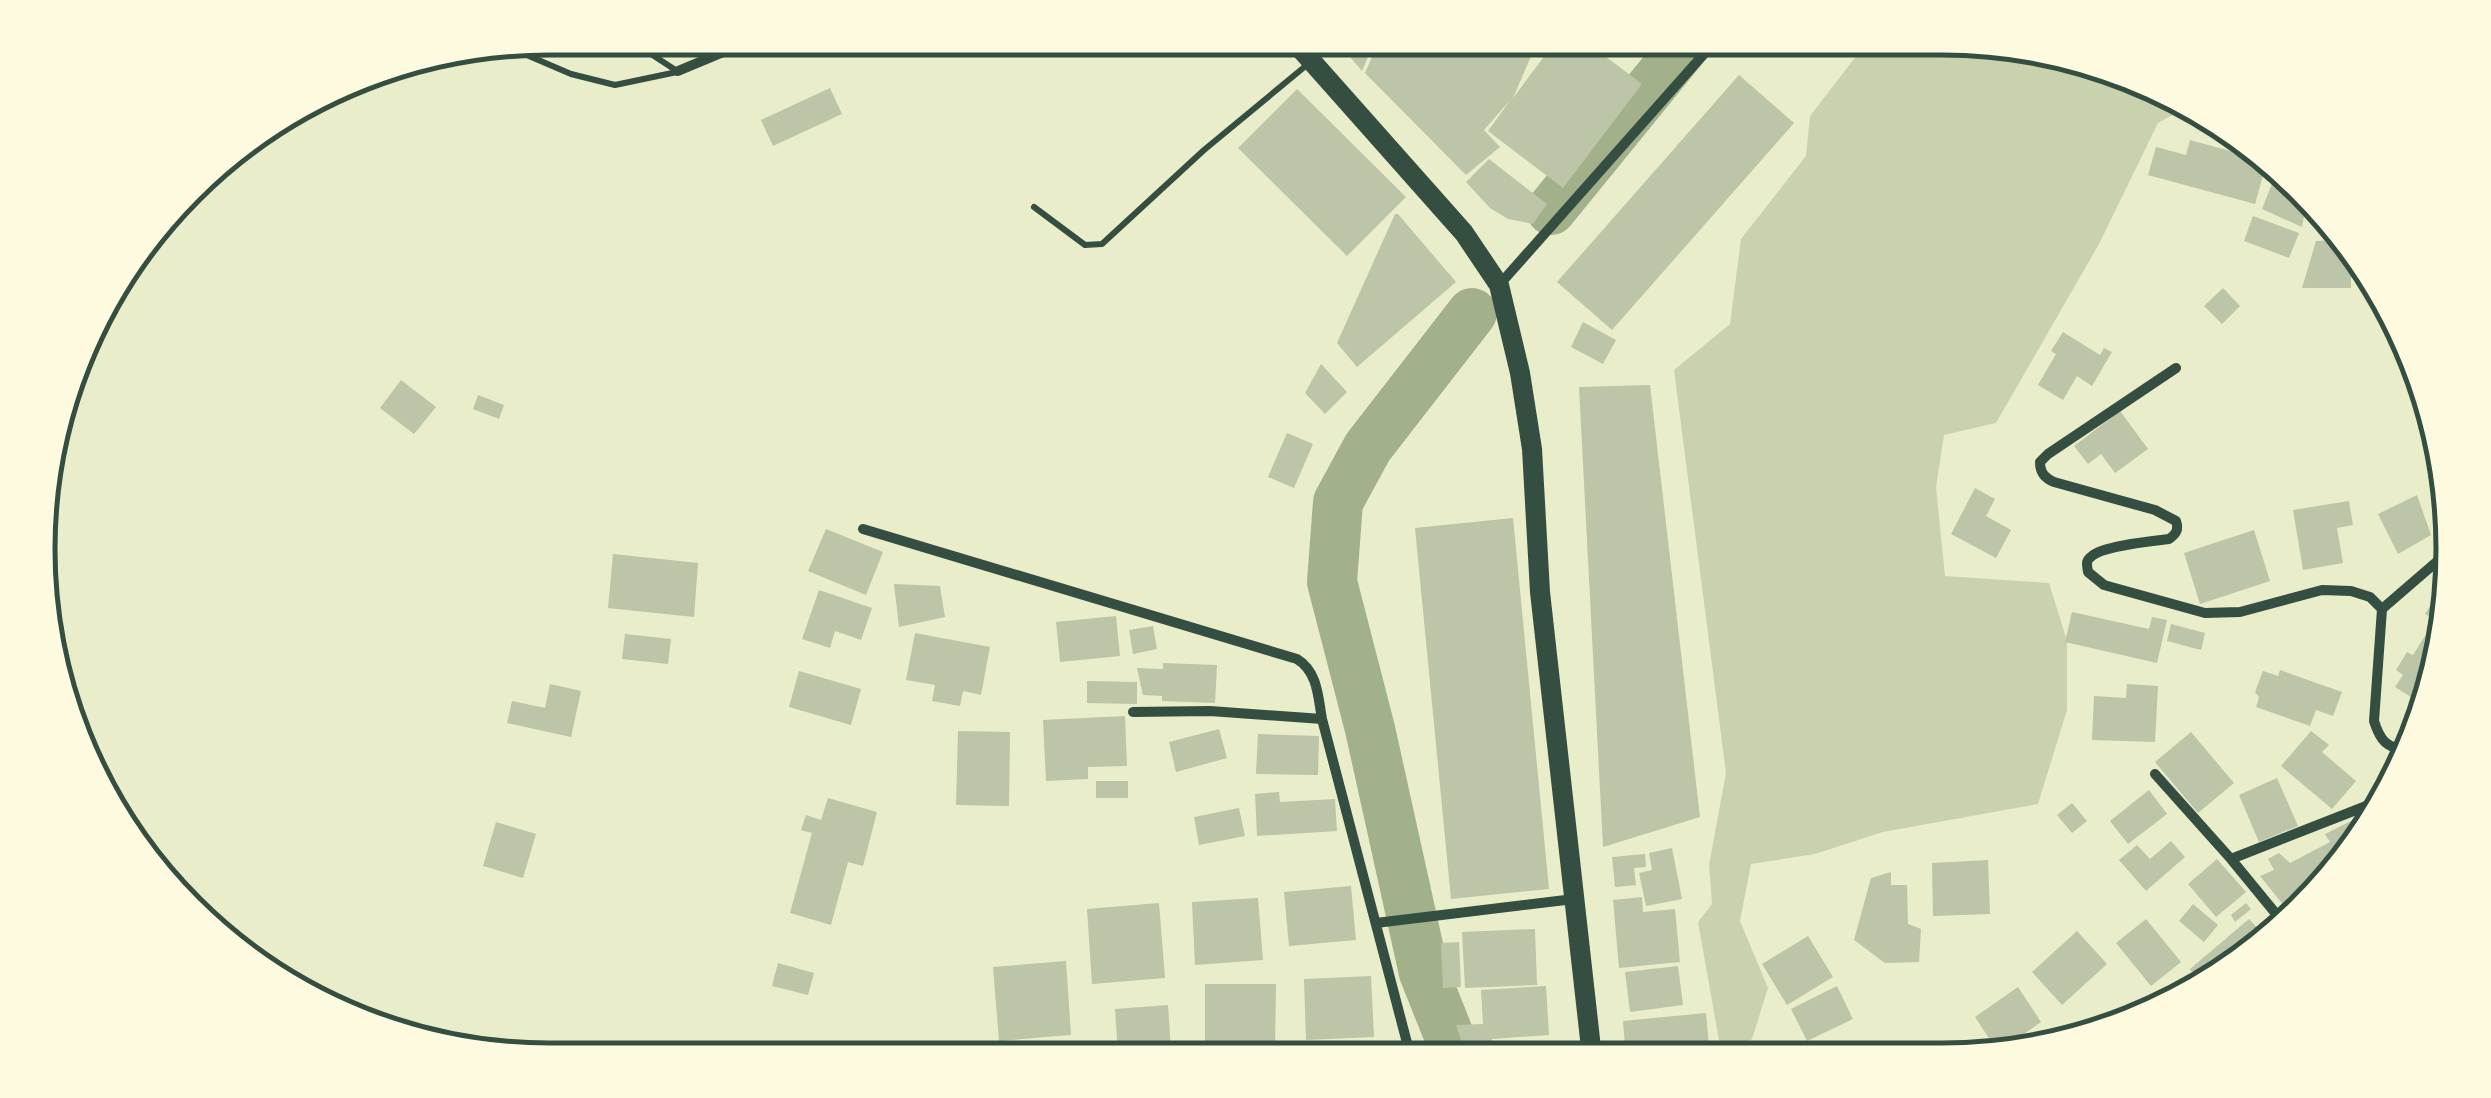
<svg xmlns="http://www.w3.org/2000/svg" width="2491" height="1098" viewBox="0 0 2491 1098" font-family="Figtree,sans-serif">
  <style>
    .green { fill: #cad2ad }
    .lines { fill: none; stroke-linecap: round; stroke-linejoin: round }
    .river { stroke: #a3b18a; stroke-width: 50 }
    .building { fill: #bcc5a7 }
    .service { stroke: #344e41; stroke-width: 6 }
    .minor { stroke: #344e41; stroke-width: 10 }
    .primary { stroke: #344e41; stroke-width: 20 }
    .rim { fill: none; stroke: #344e41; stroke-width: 5 }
  </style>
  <rect width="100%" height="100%" fill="#e9edc9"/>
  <path class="green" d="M1870,38H1943L2107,65L2183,109L2158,123L2099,244L1996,423L1944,435L1936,487L1945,576L2049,583L2067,641V710L2038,804L1883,832L1815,854L1751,864L1740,921L1768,988L1752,1039L1722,1057L1698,922L1712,904L1709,865L1726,773L1674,370L1730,324L1741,239L1806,156L1810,116Z"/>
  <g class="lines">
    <path class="river" d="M1551,210L1691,38
      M1458,1058L1424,973L1370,729L1332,582L1338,502L1368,447L1472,313"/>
  </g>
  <path class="building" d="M1334,38H1376L1362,71Z
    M1380,38H1401L1416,45L1420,38H1539L1513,98L1558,38H1581L1642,84L1563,188L1488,131L1511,99L1484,130L1500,147L1466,175L1365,73Z
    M1739,75L1794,123L1612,330L1557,282Z
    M830,88L842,114L773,146L761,120Z
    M1297,89L1406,197L1347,256L1238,148Z
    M2190,140L2267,161L2255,204L2148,175L2156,147L2186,155Z
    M1489,159L1547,204L1533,224L1508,219L1490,208L1466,182Z
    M2277,171L2287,175L2307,200L2302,227L2262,209Z
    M1395,214H1398L1456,282L1357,367L1337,343Z
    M2253,216L2299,233L2289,258L2244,241Z
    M2338,240L2351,258V288H2302L2316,241Z
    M2364,275L2378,294L2360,289Z
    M2223,288L2240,306L2222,324L2204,306Z
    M1583,322L1616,340L1603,364L1571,347Z
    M2063,332L2100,355L2104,348L2112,352L2092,386L2077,376L2063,400L2038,385L2056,354L2051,351Z
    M1321,364L1347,392L1325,414L1305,393Z
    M401,380L436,407L414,434L380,408Z
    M1650,385L1700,817L1603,847L1579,387Z
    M478,395L504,405L499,419L473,409Z
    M2120,411L2148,449L2115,473L2101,454L2088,464L2074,446Z
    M1287,433L1313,444L1294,488L1268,477Z
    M1975,488L1995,499L1986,516L2011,530L1996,558L1951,534Z
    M2417,495L2431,535L2398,554L2378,514Z
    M2349,501L2353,525L2337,528L2343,563L2303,570L2293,510Z
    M1513,518L1549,889L1451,899L1415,528Z
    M826,529L883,552L866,595L808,571Z
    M2254,530L2270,581L2200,604L2184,553Z
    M613,554L698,563L694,617L608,608Z
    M894,584L940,586L945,617L899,627Z
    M2443,585L2432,672L2427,707L2395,687L2403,675L2396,670L2407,652L2413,655L2435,620L2425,614Z
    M819,590L872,608L861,640L835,631L830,648L802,639Z
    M2072,612L2149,629L2152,617L2167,620L2157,663L2065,642Z
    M1116,616L1120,656L1060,662L1056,622Z
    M2171,624L2205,633L2201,650L2167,641Z
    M1153,626L1157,649L1133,654L1129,630Z
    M915,633L990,647L981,695L963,691L960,706L932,701L935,685L906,680Z
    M625,634L671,639L668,664L622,659Z
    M1163,663L1217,665L1215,703L1162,701V696L1143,695L1137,668L1163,669Z
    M2280,670L2342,692L2333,716L2316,710L2310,726L2256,707L2259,697L2255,692L2263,671L2278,676Z
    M799,671L861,689L851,725L789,707Z
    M1087,681L1137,682V704L1087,703Z
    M550,684L581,691L571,737L507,723L512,701L545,708Z
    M2127,684L2158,686L2155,742L2092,740L2094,696L2126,698Z
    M1125,716L1127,766L1088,767V779L1046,781L1043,720Z
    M1219,729L1227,758L1176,772L1169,742Z
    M958,731L1010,732L1009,806L956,805Z
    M2311,731L2329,745L2322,752L2356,781L2332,809L2281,766Z
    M2191,732L2234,783L2198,813L2155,762Z
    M1258,734L1319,736L1318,775L1256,774Z
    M2277,778L2298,826L2259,842L2239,795Z
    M1096,781H1128V798H1096Z
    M2149,790L2167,814L2128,844L2110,821Z
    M1279,792L1280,802L1335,799L1337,831L1257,836L1255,794Z
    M828,798L877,812L863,866L848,862L831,925L790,913L812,833L801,830L806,815L821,820Z
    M2072,803L2087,821L2072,833L2057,815Z
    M1239,808L1245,836L1199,845L1194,817Z
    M2355,819L2363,838L2293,917L2260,876L2274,870L2268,859L2279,853L2290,863L2330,842L2325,834Z
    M496,822L536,834L523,878L483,866Z
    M2171,841L2185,857L2146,891L2119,860L2137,845L2150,859Z
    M1672,848L1682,899L1646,906L1639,873L1652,870L1649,853Z
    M1645,854L1646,867L1634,868L1636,885L1615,887L1612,857Z
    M2217,859L2246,892L2216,917L2188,884Z
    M1988,860L1990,914L1933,916L1932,863Z
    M1891,872V885H1907L1908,924L1921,929L1919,962L1885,963L1854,940L1871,878Z
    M1351,886L1356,940L1289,946L1284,892Z
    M1642,897L1643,912L1675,909L1680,962L1619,968L1613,900Z
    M1258,898L1263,960L1195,965L1192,902Z
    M1159,903L1165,978L1092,984L1087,909Z
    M2246,903L2251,909L2235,922L2231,915Z
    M2193,904L2218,925L2204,942L2179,921Z
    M2146,919L2181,962L2151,986L2116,943Z
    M2249,919L2269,940L2201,986L2190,969Z
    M1535,929L1537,985L1465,988L1462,932Z
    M2077,931L2107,964L2062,1005L2032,972Z
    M1808,936L1833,977L1787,1005L1762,964Z
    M1459,942L1461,987L1443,988L1441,943Z
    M1066,961L1071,1035L999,1041L993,967Z
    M778,963L814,973L808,995L772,986Z
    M1678,966L1683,1005L1630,1012L1625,972Z
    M1371,976L1374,1037L1306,1040L1304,979Z
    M1205,984H1276L1275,1051L1205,1050Z
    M1546,986L1549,1035L1492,1039L1494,1058H1467L1456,1025L1483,1024L1481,990Z
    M1837,986L1853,1019L1807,1041L1791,1009Z
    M2018,987L2041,1022L1998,1052L1975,1017Z
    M1168,1005L1171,1050L1118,1055L1115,1009Z
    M1706,1013L1710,1057H1626L1623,1021Z
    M1559,1043L1562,1057L1521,1058L1520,1049Z"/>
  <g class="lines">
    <path class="service" d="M637,38L651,54L677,71
      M509,44L515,50L571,74L615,85L677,72
      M1034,207L1085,245L1102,244L1204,150L1308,64"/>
    <path class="minor" d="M678,71L757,38
      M1500,284L1718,38
      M2176,368L2048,454L2040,462C2040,473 2045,478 2054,482L2155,510L2176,521C2179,530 2176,534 2169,539C2153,541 2102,546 2092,556C2085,561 2087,564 2088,572L2104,585L2205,613L2240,612L2322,590L2351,591L2370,597L2382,609L2374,721C2381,743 2386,745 2407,753
      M863,529L1297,659C1318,672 1318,697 1322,719L1411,1058
      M2382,609L2448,552
      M1133,712L1210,711L1322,719
      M2155,774L2231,859L2286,926
      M2231,859L2384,799
      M1376,923L1574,899"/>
    <path class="primary" d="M1291,38L1464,233L1499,285L1520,373L1532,449L1540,592L1592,1057"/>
  </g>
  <path d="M0 0H2491V1098H0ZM549 55H1942A494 494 0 0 1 2436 549V549A494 494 0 0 1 1942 1043H549A494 494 0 0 1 55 549V549A494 494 0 0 1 549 55Z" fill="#fefae0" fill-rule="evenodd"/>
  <path class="rim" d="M549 55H1942A494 494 0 0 1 2436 549V549A494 494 0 0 1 1942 1043H549A494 494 0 0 1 55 549V549A494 494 0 0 1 549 55Z"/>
</svg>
